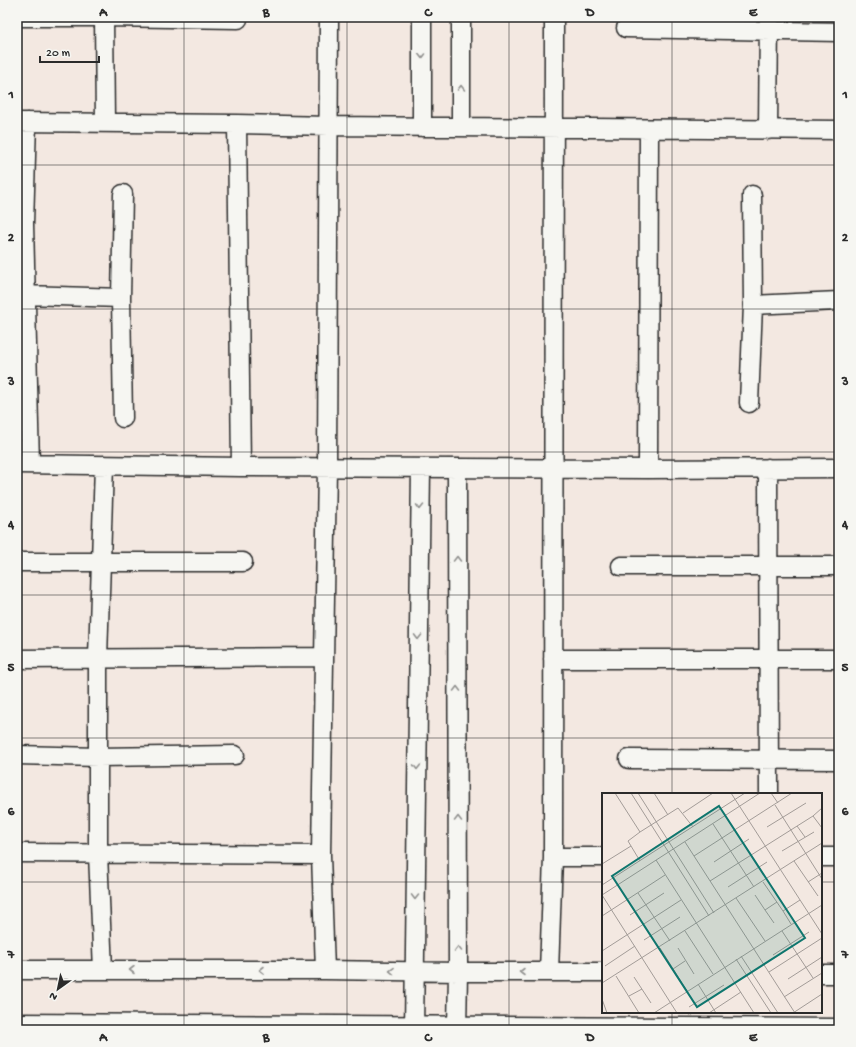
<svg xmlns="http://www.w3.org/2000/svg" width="856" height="1047" viewBox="0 0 856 1047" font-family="'Gochi Hand',sans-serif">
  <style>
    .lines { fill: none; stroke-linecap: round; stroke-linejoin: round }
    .street-casing { stroke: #2b2b2b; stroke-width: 21 }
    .street { stroke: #f6f6f2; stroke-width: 18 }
    .oneway { stroke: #90908e }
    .grid { fill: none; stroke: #2b2b2b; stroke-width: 1; stroke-opacity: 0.55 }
    .inset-road { fill: none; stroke: #a39c98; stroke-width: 1 }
    .view { fill: #0f766e; fill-opacity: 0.15; stroke: #0f766e; stroke-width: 2 }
    .inset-edge { fill: none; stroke: #2b2b2b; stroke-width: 2 }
    .neatline { fill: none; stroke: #2b2b2b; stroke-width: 1.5 }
    .grid-label { font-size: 13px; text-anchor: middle; font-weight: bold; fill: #2b2b2b }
  </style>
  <rect width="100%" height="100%" fill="#f3e8e1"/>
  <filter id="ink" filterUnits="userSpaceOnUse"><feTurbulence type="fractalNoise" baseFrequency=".025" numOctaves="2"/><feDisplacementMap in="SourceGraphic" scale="8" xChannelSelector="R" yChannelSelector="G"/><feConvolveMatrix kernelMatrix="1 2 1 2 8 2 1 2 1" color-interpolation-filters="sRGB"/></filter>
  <g filter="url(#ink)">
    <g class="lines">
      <defs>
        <path id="street" d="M17,17H104L238,19
          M104,17L105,123
          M626,28L839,32
          M17,122L237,124L329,126L839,130
          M237,124L241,467
          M422,127V17
          M461,127V17
          M768,130L769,17
          M17,223L24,224L30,464
          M24,224L27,122
          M26,295L121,298L123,194
          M121,298L123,418
          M753,305L839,301
          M749,403L753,305L752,195
          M17,464L241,467L648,469L839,468
          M457,468L458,972L457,1030
          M768,468L769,794
          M648,469L649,129
          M17,562H243
          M621,566H839
          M17,659L324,657
          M553,659H839
          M17,755L98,757L235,755
          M629,759L839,760
          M17,853L321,855
          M553,857H603
          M821,857H839
          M17,970H325L458,972H603
          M103,970L98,854V658L104,465
          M325,970L321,855L327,467L329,17
          M549,972L553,857L554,17
          M821,974H839
          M17,1023C291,1026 565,1025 839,1028
          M414,1030L421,468"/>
      </defs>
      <use href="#street" class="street-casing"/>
      <use href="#street" class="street"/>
    </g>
    <defs><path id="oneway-chevron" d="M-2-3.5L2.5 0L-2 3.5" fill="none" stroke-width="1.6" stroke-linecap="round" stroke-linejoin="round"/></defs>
    <g class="oneway">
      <use href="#oneway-chevron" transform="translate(422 56) rotate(90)"/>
      <use href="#oneway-chevron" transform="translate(461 88) rotate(-90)"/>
      <use href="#oneway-chevron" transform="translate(420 507) rotate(91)"/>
      <use href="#oneway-chevron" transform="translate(457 559) rotate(-90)"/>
      <use href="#oneway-chevron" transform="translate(418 637) rotate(91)"/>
      <use href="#oneway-chevron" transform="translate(457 689) rotate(-90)"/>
      <use href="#oneway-chevron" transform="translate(417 767) rotate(91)"/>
      <use href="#oneway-chevron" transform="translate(458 819) rotate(-90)"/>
      <use href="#oneway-chevron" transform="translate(415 897) rotate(91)"/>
      <use href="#oneway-chevron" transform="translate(458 949) rotate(-90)"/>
      <use href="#oneway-chevron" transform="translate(132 970) rotate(180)"/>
      <use href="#oneway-chevron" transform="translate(262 970) rotate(180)"/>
      <use href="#oneway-chevron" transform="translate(392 971) rotate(-179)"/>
      <use href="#oneway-chevron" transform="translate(522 972) rotate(180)"/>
    </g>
  </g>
  <path class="grid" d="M184,17V1030M347,17V1030M509,17V1030M672,17V794M17,165H839M17,309H839M17,452H839M17,595H839M17,738H839M17,882H603M821,882H839M672,1012V1030"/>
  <g transform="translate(602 793)">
    <rect width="220" height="220" fill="#f3e8e1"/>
    <path class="inset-road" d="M13,0L38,39M29,0L107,123M36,0L112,120M52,0L66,22M129,0L220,141M169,0L176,10M173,12L220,86M81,20L111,0M211,23L220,15M111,31L152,94M195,33L203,44M165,34L204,10M83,49L193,220M180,58L212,39M92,63L190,0M54,67L152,220M38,68L26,48L38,39L76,15L91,34M192,68L216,103M112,69L147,46M0,71L29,53M108,88L211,23L220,35M161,89L181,118L198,107M206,89L220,80M0,92L143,0M126,94L165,69M36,100L68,148M153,102L163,117M134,105L163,148M181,118L189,131M28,122L62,100M0,123L63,82M172,130L163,117L175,109M83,138L111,181M180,138L211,185M42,147L78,124M58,155L85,198M76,155L92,181M0,158L79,107M171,162L207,139M139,163L176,220M134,166L169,220M3,173L33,153M71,176L83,168M167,179L220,145M14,183L37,220M32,184L49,210M186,186L220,164M0,190L220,50M96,191L114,220M27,203L40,196M182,204L220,180M0,206L5,220M87,214L122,192M52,220L220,112M75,220L0,102L158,0M107,220L139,199M191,220L220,201"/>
    <path class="view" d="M117,13L203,145L95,214L10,83Z"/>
    <rect width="220" height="220" class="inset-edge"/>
  </g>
  <rect width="856" height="1047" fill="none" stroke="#f6f6f2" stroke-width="44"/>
  <g transform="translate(58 989) rotate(213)" stroke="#f6f6f2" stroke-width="3" paint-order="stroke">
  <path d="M0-3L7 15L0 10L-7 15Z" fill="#2b2b2b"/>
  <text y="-6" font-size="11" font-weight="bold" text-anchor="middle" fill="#2b2b2b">N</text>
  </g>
  <path d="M40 56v6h59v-6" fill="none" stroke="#2b2b2b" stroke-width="2"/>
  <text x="46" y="56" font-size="12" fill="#2b2b2b" stroke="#f6f6f2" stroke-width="3" paint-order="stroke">20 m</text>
  <rect x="22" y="22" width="812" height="1003" class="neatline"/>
  <g class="grid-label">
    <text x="103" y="16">A</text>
    <text x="266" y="16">B</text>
    <text x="428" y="16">C</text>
    <text x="590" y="16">D</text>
    <text x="753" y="16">E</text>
    <text x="11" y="98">1</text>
    <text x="845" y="98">1</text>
    <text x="11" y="241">2</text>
    <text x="845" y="241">2</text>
    <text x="11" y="385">3</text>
    <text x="845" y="385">3</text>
    <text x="11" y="528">4</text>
    <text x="845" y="528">4</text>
    <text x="11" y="671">5</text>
    <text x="845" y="671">5</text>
    <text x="11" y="815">6</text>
    <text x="845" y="815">6</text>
    <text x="11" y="958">7</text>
    <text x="845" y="958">7</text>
    <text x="103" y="1041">A</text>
    <text x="266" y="1041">B</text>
    <text x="428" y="1041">C</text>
    <text x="590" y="1041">D</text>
    <text x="753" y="1041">E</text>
  </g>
</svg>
